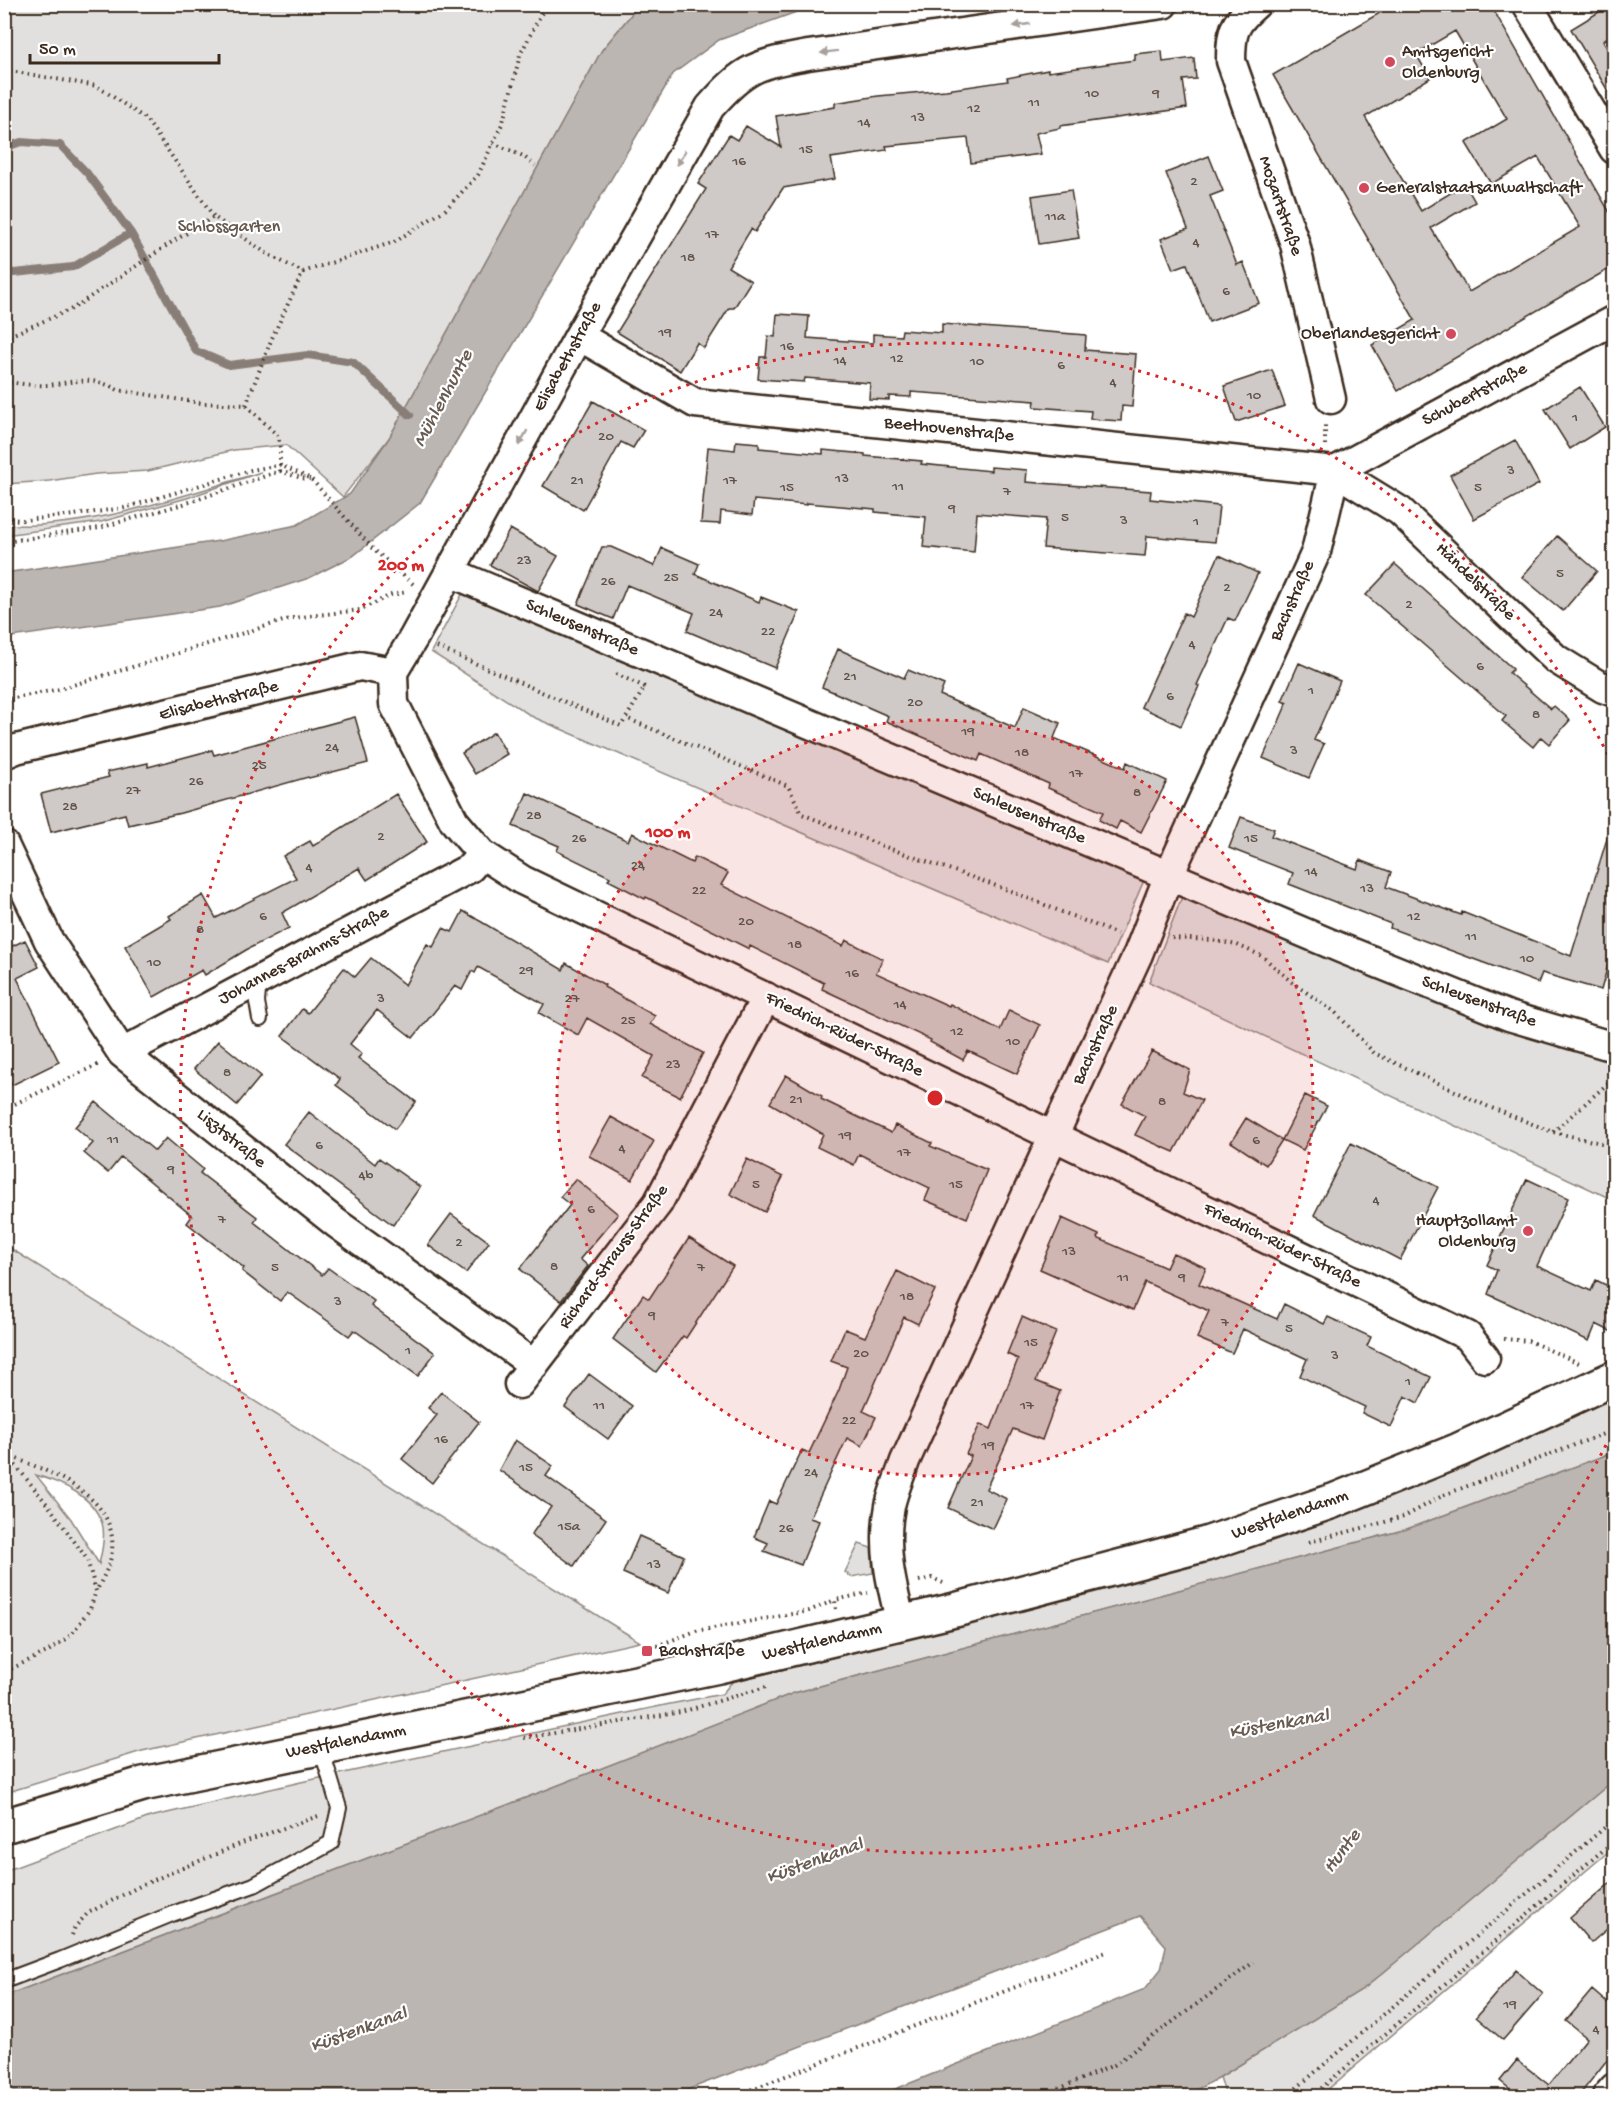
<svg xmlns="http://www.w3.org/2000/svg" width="1619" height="2101" viewBox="0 0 1619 2101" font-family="'Gochi Hand',sans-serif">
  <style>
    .green { fill: #e2e0de; stroke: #8e857e; stroke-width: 1.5; fill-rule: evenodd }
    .water { fill: #bcb6b3; stroke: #887e77; stroke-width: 1.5 }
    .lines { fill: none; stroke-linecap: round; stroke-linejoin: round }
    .stream { stroke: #887e77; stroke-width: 8 }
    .building { fill: #cfcac7; stroke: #3b2a1e; stroke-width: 1.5; fill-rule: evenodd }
    .service-casing { stroke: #3b2a1e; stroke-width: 18 }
    .minor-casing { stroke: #3b2a1e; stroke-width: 33 }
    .tertiary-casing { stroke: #3b2a1e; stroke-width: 38 }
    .path { stroke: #3b2a1e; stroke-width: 4; stroke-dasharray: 1.5 4.5; stroke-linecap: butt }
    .service { stroke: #fff; stroke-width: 14 }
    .minor { stroke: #fff; stroke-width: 28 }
    .tertiary { stroke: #fff; stroke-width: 33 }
    .oneway { fill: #a79f9a }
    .ring { fill: none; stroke: #d62828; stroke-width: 3; stroke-dasharray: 3 6 }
    .poi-dot { fill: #d1495b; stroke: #fff; stroke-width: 2 }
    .labels { text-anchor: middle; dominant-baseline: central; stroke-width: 4.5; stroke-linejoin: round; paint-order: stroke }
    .number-label { font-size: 15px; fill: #605248 }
    .poi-label { font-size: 18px; fill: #3b2a1e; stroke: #fff; text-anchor: start }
    .street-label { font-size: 18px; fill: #3b2a1e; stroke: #fff }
    .park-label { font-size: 18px; fill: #65584e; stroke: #fff }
    .water-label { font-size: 20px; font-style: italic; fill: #685b52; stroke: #fff }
    .centre { fill: #d62828; stroke: #fff; stroke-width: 3 }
    .ring-label { font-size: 18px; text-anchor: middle; font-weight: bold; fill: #d62828; stroke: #fff; stroke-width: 4.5; stroke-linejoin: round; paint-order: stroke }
  </style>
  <rect width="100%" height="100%" fill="#fff"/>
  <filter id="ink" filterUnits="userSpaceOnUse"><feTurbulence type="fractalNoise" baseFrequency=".0167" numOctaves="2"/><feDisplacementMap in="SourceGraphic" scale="12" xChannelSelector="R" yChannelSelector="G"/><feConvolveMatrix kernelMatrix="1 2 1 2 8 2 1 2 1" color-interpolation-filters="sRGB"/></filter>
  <g filter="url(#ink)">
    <path class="green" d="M4,5H639L602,50L389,438L343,497L286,445L234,450L148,471L96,474L49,481L5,484Z
      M261,472L187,498L101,522L5,535V525C92,529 178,497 261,472Z
      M465,589L1145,878L1108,964L533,717L431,652Z
      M1183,894L1614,1058V1184L1609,1198L1149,982Z
      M5,1245L640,1642L142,1751L5,1793ZM36,1475C62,1483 92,1495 102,1523C106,1535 102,1552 99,1564L71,1519Z
      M1614,1389V1452L1407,1529L794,1693L528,1797L5,1996V1871L150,1817L301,1782L670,1704L722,1694L732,1682L978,1622L1361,1505Z
      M859,1544L871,1548L873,1573L851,1577L845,1572Z
      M1614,1780V1847L1320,2096H1226L1220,2077L1366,1987Z"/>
    <path class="water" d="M639,5H858L799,11L719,40L673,74L420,503L353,556L309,578L220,607L5,638V573L219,541L297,525L350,494L389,438L602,50Z
      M1614,1452V1780L1366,1987L1220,2077L1185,2096H878L1145,1989L1161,1969L1166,1946L1140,1916L671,2096H5V1996L528,1797L794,1693L1407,1529Z"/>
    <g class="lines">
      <path class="stream" d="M4,148L21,142L60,145L87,173L131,233
        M4,270L14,273L73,267L131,233L196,351L229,365L308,355L353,362L410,415"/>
    </g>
    <path class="building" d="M1395,4H1490L1614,220V266L1398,391L1372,345L1415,320L1273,75ZM1455,31L1507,119L1466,143L1491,184L1538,157L1580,227L1469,292L1431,228L1475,202L1465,184L1421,211L1365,117L1430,78L1416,54Z
      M1612,4H1614V34L1603,41L1614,61V101L1571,29Z
      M1162,51L1163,62L1194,58L1196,79L1183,80L1187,108L1060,126V128L1036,133L1041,154L971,163L968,138L886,146L887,150L831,158L835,179L783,188L755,232L751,229L728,267L751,281L734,308H729L704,348L697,343L680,371L617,332L706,189L698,184L729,135L737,140L746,126L781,147L776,116L835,107V103L878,96L946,90L1008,81L1007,78L1048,70V72L1135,60V54Z
      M1209,156L1223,191L1210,196L1237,265L1243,262L1259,303L1209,322L1187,264L1173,269L1161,239L1188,229L1166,173Z
      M1071,190L1079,238L1039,244L1032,196Z
      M777,314L809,316L807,338L873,343V334L901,336L902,330L942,333V324L1086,335L1085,350L1136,354L1132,407L1122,406L1121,421L1090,419L1091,411L1034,407L1035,401L911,392V397L889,396V400L869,399L870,383L805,378L804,382L758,379L760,357H766L768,336L775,337Z
      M1272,370L1285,406L1236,422L1224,386Z
      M1580,387L1605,427L1570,449L1545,409Z
      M593,401L644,430L633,448L621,442L583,510L543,486Z
      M1515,440L1539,484L1474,519L1450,475Z
      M736,441L759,443V448L823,454V450L865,454V456L922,461L921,464L991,471V467L1027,470L1026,482L1151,491L1150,499L1219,506L1215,542L1147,536L1145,556L1043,548L1046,519L977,513L974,552L923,547L926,517L875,512V509L807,503V505L754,500L752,515L721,511L720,524L701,523L708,447L735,450Z
      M510,529L558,556L538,591L490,565Z
      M1557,536L1597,571L1563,611L1522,577Z
      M602,547H611L654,566L662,548L699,564L695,574L759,602L761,597L799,612L775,668L687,631L694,613L627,585L613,619L578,604Z
      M1219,555L1258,573L1235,621L1228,618L1197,685L1199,686L1181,726L1141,707L1184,613L1191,617Z
      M1395,564L1513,669L1509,673L1551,709L1554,706L1570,720L1549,744L1541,737L1533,747L1502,721L1506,716L1366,595Z
      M838,649L904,678L908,670L944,685L940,695L1015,728L1024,707L1060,723L1054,738L1125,768L1127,762L1167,781L1141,832L1120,821L1116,829L1099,820L1103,812L1048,788L1049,784L981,754L978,761L886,721L888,716L822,687Z
      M1299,663L1340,681L1314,740L1324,744L1309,778L1263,758L1287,703L1282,701Z
      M355,717L368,763L309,778L308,777L181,813L128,825L125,814L51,832L41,794L109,777L107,772L148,763V767L212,750L214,755Z
      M494,732L507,754L475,774L462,753Z
      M527,793L628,841L632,833L692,863L695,857L728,873L721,885L843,946L846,940L883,959L876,973L949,1006L950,1004L1000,1030L1009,1010L1040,1025L1017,1074L968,1051L963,1060L930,1042L931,1040L822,989L824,983L750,946L749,949L646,897L645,899L608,880L610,877L557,851L559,846L513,826Z
      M396,794L427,842L367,880L359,868L282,913L289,928L246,950L205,975L202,970L154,997L125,946L171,919L169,916L203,895L216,918L296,878L283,856L310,841L313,846Z
      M1241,817L1274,829L1271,836L1357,869L1360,860L1391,872L1386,887L1461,915L1462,912L1571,956L1609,832L1614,833V944L1601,990L1542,973L1538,983L1390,928L1391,924L1289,884L1293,873L1229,848Z
      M463,911L563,970L566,963L605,985L604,987L655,1016L650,1024L703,1053L680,1097L642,1078L654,1056L587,1018L578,1035L539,1013L544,1004L478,967L475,973L472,971L462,990L455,986L413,1038L377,1010L350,1044L362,1054L358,1058L416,1102L395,1129L336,1085L340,1079L282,1036L302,1009L308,1013L344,968L355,977L371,958L405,985L427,944L433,947L443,928L452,932Z
      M25,940L39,967L17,978L59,1062L12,1085L4,1069V950Z
      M218,1041L261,1076L237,1105L194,1069Z
      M1152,1051L1190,1070L1183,1092L1202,1100L1174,1152L1135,1135L1145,1116L1122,1104Z
      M786,1075L822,1096L821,1099L891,1133L895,1125L932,1143L930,1146L987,1170L967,1218L925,1200L930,1188L859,1154L854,1165L817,1147L823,1134L770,1103Z
      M1305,1095L1327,1106L1303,1150L1282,1140Z
      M96,1102L155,1151L166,1138L203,1169L200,1173L257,1217L254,1222L322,1275L328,1268L374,1301L371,1306L435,1353L418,1376L354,1330L349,1336L287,1292L280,1301L242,1271L244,1268L187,1223L192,1216L121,1157L108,1173L84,1153L93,1143L75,1127Z
      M309,1112L375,1164L379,1158L420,1187L393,1225L284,1144Z
      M611,1117L654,1141L632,1180L589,1156Z
      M1246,1118L1282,1140L1266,1165L1231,1142Z
      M1351,1143L1438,1187L1400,1260L1314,1215Z
      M747,1159L783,1177L765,1212L730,1194Z
      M576,1179L618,1214L580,1259L588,1266L561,1301L520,1269L570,1205L560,1197Z
      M1527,1179L1568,1198L1537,1266L1591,1291L1596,1280L1614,1289V1333L1596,1324L1589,1341L1488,1294L1497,1270L1487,1265Z
      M451,1214L489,1242L466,1273L428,1245Z
      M1062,1218L1099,1235L1097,1238L1166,1268L1173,1253L1206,1268L1199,1284L1277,1319L1284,1304L1324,1324L1328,1317L1371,1337L1367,1346L1431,1377L1418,1403L1405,1396L1391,1427L1362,1413L1365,1407L1300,1376L1307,1359L1243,1329L1232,1353L1197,1338L1209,1311L1145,1282L1133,1310L1040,1269Z
      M689,1238L733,1266L686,1338L683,1336L656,1372L613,1339L643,1295L649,1299Z
      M897,1271L935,1290L918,1324L904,1317L863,1411L876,1417L862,1446L847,1438L810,1518L819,1521L801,1565L764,1551L768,1543L754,1537L769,1501L776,1504L802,1450L809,1453L839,1390L847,1367L831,1361L845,1329L865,1337Z
      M1022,1317L1056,1332L1036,1381L1060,1391L1042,1440L1013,1429L986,1489L1007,1499L993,1529L948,1508L971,1456L966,1454L980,1424L991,1429L1018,1359L1007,1354Z
      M589,1374L632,1406L608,1439L565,1407Z
      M441,1392L479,1422L432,1483L402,1459L437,1415L428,1408Z
      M515,1440L553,1466L546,1476L606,1519L574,1566L531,1535L551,1507L499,1470Z
      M639,1536L684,1556L668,1593L623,1573Z
      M1614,1880V1923L1591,1943L1570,1918Z
      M1516,1970L1543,1994L1503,2040L1476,2017Z
      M1592,1990L1614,2009V2051L1578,2097H1520L1500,2081L1517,2060L1549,2085L1587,2038L1566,2021Z"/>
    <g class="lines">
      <defs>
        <path id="service" d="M259,980L257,1002L260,1019
          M4,1981L60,1960L172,1914L254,1885L331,1843L339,1808L321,1748"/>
        <path id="minor" d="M1256,4C1233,24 1231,32 1231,61L1295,244L1331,399
          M1527,4L1614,149
          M579,336L695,403L1335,471L1400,511L1556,659L1603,688L1614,692
          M1335,471L1614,320
          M450,572L1343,949L1509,1016L1614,1047
          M393,672L394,704L454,821L482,854L522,880L1468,1336L1485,1358
          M4,754L16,749L360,666L393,672L414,637L579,336L710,107C745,67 757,64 808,55L1163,4
          M4,845L49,941L122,1053L336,1223L534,1365
          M122,1053L470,868L482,854
          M519,1384L658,1203L766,997
          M901,1623C891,1584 882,1547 890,1506C893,1491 900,1476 905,1461L1053,1137L1138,954L1169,875L1316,552L1335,471
          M1607,2096L1614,2088"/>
        <path id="tertiary" d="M4,1826L143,1784L719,1666L955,1610L1206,1544L1333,1501L1459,1450L1614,1378"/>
      </defs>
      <use href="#service" class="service-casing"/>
      <use href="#minor" class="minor-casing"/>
      <use href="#tertiary" class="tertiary-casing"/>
      <path class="path" d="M4,70L97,86L146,119L214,217
        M493,143L523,156L535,166
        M4,338L72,309L172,242L214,217L269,255L303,272L394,242L445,210L478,175L503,122L520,55L541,14L550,4
        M4,382C18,383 34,386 48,385C75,382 92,375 118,390L201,403L246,405L278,436L280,446V471L187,503L99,528L4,542
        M246,405L272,338L303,272
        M1325,445V422
        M280,471L301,478L310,479
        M4,519L24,520L74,515L124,508L251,470L280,465L311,479L372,548L414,585
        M437,647L621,726L626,718
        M616,674L645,687L626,718L788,786L802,814L880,845L1005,889L1117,934
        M4,700L60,689L293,618L360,610L391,595L407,592
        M1172,938L1211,940L1237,945L1262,956L1294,984L1335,1012L1374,1053L1489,1107L1553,1132L1614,1146
        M4,1109L99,1064
        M1553,1132L1614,1078
        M1504,1339L1529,1341L1579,1363
        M4,1451L51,1509L87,1559L96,1591L90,1609L71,1635L47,1652L4,1672
        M12,1457C56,1474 126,1500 110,1561C107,1571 101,1581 97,1590
        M1309,1542L1404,1517L1444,1495L1614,1430
        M919,1581L932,1578L943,1583
        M836,1609L835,1600L868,1593
        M651,1648L696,1631L809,1611L835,1600
        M524,1738L681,1712L766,1687
        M72,1935L75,1927L88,1913L142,1885L247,1841L318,1816
        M734,2096L1106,1952
        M1042,2096L1114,2065L1254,1962
        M1287,2096L1609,1824L1614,1823
        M1312,2096L1614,1841"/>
      <use href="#service" class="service"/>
      <use href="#minor" class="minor"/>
      <use href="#tertiary" class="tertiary"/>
    </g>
    <defs><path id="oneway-solid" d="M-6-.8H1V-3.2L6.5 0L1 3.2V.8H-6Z" transform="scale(1.5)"/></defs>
    <g class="oneway">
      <use href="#oneway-solid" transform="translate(1022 25) rotate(172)"/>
      <use href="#oneway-solid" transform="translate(829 52) rotate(173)"/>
      <use href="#oneway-solid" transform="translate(681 158) rotate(120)"/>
      <use href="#oneway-solid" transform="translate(523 438) rotate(119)"/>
    </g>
  </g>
  <circle cx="935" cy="1098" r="378" fill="#d62828" fill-opacity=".12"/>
  <g class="ring">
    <circle cx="935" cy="1098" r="378"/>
    <path d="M1614 1429A755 755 0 1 1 1614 767"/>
  </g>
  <g class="poi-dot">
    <circle cx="1390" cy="62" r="6"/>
    <circle cx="1364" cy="188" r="6"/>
    <circle cx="1451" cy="334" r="6"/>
    <circle cx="1528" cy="1231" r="6"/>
    <rect x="641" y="1645" width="12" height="12" rx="3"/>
  </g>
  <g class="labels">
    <g class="number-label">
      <text x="1092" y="94">10</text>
      <text x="1156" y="94">9</text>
      <text x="1034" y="103">11</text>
      <text x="974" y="109">12</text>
      <text x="918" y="118">13</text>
      <text x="864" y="123">14</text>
      <text x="806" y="150">15</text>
      <text x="739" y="162">16</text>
      <text x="1194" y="182">2</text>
      <text x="1055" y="217">11a</text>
      <text x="712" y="235">17</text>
      <text x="1196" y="243">4</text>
      <text x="688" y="258">18</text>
      <text x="1226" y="292">6</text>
      <text x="665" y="333">19</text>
      <text x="787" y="347">16</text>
      <text x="897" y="359">12</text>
      <text x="840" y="361">14</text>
      <text x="977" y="362">10</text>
      <text x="1061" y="366">6</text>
      <text x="1113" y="383">4</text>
      <text x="1254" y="396">10</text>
      <text x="1575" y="418">1</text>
      <text x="606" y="437">20</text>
      <text x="1511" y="471">3</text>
      <text x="842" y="479">13</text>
      <text x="577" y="481">21</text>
      <text x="730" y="481">17</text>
      <text x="898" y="487">11</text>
      <text x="787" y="488">15</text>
      <text x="1478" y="488">5</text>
      <text x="1007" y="492">7</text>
      <text x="952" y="509">9</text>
      <text x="1065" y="518">5</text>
      <text x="1124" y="521">3</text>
      <text x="1196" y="522">1</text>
      <text x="524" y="561">23</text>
      <text x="1560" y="574">5</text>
      <text x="671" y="578">25</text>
      <text x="608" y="582">26</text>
      <text x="1227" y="588">2</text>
      <text x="1409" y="605">2</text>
      <text x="716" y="613">24</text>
      <text x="768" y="632">22</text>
      <text x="1192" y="645">4</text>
      <text x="1480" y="667">6</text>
      <text x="850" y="677">21</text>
      <text x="1311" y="691">1</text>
      <text x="1170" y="697">6</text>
      <text x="915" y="703">20</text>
      <text x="1536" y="715">8</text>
      <text x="968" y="732">19</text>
      <text x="332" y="748">24</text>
      <text x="1294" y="751">3</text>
      <text x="1022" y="753">18</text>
      <text x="259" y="766">25</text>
      <text x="1076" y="774">17</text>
      <text x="196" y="782">26</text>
      <text x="133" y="791">27</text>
      <text x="1137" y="793">8</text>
      <text x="70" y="807">28</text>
      <text x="534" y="816">28</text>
      <text x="381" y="837">2</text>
      <text x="579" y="839">26</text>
      <text x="1251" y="839">15</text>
      <text x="638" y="866">24</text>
      <text x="309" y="868">4</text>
      <text x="1311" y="872">14</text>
      <text x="1367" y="889">13</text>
      <text x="699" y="891">22</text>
      <text x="263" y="917">6</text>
      <text x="1414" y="917">12</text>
      <text x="746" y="922">20</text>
      <text x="200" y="930">8</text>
      <text x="1471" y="937">11</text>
      <text x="795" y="945">18</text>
      <text x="1527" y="959">10</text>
      <text x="154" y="963">10</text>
      <text x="526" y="971">29</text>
      <text x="852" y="974">16</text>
      <text x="381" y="999">3</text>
      <text x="572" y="999">27</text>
      <text x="900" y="1005">14</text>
      <text x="628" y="1021">25</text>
      <text x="957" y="1032">12</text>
      <text x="1013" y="1042">10</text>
      <text x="673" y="1065">23</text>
      <text x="227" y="1073">8</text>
      <text x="796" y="1100">21</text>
      <text x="1162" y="1102">8</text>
      <text x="845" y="1136">19</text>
      <text x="113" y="1140">11</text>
      <text x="1256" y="1141">6</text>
      <text x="319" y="1146">6</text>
      <text x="622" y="1149">4</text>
      <text x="904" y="1153">17</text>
      <text x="171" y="1170">9</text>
      <text x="366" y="1176">4b</text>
      <text x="756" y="1185">5</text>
      <text x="956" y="1185">15</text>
      <text x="1376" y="1201">4</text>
      <text x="591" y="1210">6</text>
      <text x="222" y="1220">7</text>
      <text x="459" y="1243">2</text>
      <text x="1069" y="1252">13</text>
      <text x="554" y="1267">8</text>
      <text x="275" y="1268">5</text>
      <text x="701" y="1268">7</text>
      <text x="1123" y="1278">11</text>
      <text x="1182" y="1278">9</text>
      <text x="907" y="1297">18</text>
      <text x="338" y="1302">3</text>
      <text x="652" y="1316">9</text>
      <text x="1225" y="1323">7</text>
      <text x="1289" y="1329">5</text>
      <text x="1031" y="1343">15</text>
      <text x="408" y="1351">1</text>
      <text x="861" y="1354">20</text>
      <text x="1335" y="1356">3</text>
      <text x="1408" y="1382">1</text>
      <text x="599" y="1406">11</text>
      <text x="1027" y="1406">17</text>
      <text x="849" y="1421">22</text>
      <text x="441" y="1440">16</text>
      <text x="988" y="1446">19</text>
      <text x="526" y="1468">15</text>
      <text x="811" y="1473">24</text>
      <text x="977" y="1503">21</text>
      <text x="569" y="1527">15a</text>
      <text x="786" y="1529">26</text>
      <text x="654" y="1565">13</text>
      <text x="1510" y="2005">19</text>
      <text x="1596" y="2030">4</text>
    </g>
    <g class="poi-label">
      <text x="1402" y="52">Amtsgericht<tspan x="1402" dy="21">Oldenburg</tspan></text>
      <text x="1376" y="188">Generalstaatsanwaltschaft</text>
      <text x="1439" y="334" text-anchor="end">Oberlandesgericht</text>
      <text x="1516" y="1221" text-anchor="end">Hauptzollamt<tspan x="1516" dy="21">Oldenburg</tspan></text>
      <text x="659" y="1651">Bachstraße</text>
    </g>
    <g class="street-label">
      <text transform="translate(1280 206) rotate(71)">Mozartstraße</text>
      <text transform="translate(568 357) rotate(-61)">Elisabethstraße</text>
      <text transform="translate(1475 395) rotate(-28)">Schubertstraße</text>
      <text transform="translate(949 430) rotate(6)">Beethovenstraße</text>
      <text transform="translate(1475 582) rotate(44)">Händelstraße</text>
      <text transform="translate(1293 601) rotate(-66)">Bachstraße</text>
      <text transform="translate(582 628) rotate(23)">Schleusenstraße</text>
      <text transform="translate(219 701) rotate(-14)">Elisabethstraße</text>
      <text transform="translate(1029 816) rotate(23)">Schleusenstraße</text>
      <text transform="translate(304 956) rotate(-28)">Johannes-Brahms-Straße</text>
      <text transform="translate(1479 1002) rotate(20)">Schleusenstraße</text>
      <text transform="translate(844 1035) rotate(26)">Friedrich-Rüder-Straße</text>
      <text transform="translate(1096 1045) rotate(-65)">Bachstraße</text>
      <text transform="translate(231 1139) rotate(39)">Lisztstraße</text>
      <text transform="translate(1282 1246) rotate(26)">Friedrich-Rüder-Straße</text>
      <text transform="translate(614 1257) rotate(-54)">Richard-Strauss-Straße</text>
      <text transform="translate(1290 1515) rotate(-19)">Westfalendamm</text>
      <text transform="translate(822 1642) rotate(-13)">Westfalendamm</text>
      <text transform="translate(346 1742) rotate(-11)">Westfalendamm</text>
    </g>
    <g class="park-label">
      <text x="229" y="227">Schlossgarten</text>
    </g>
    <g class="water-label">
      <text transform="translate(444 399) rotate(-62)">Mühlenhunte</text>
      <text transform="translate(1279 1725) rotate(-10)">Küstenkanal</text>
      <text transform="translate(1343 1852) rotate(-53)">Hunte</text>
      <text transform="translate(815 1862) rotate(-20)">Küstenkanal</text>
      <text transform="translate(359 2031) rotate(-20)">Küstenkanal</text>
    </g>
  </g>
  <circle cx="935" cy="1098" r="9" class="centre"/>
  <g class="ring-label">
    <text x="401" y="570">200 m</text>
    <text x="668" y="837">100 m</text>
  </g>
  <rect width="1619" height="2101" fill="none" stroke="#fff" stroke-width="24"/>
  <rect x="12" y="12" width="1595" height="2077" fill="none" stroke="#3b2a1e" stroke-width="2" filter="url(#ink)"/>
  <path d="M30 54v9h189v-9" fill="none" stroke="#3b2a1e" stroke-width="3"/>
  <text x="39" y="54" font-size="18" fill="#3b2a1e" stroke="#ffffff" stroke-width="4.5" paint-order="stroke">50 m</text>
</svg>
